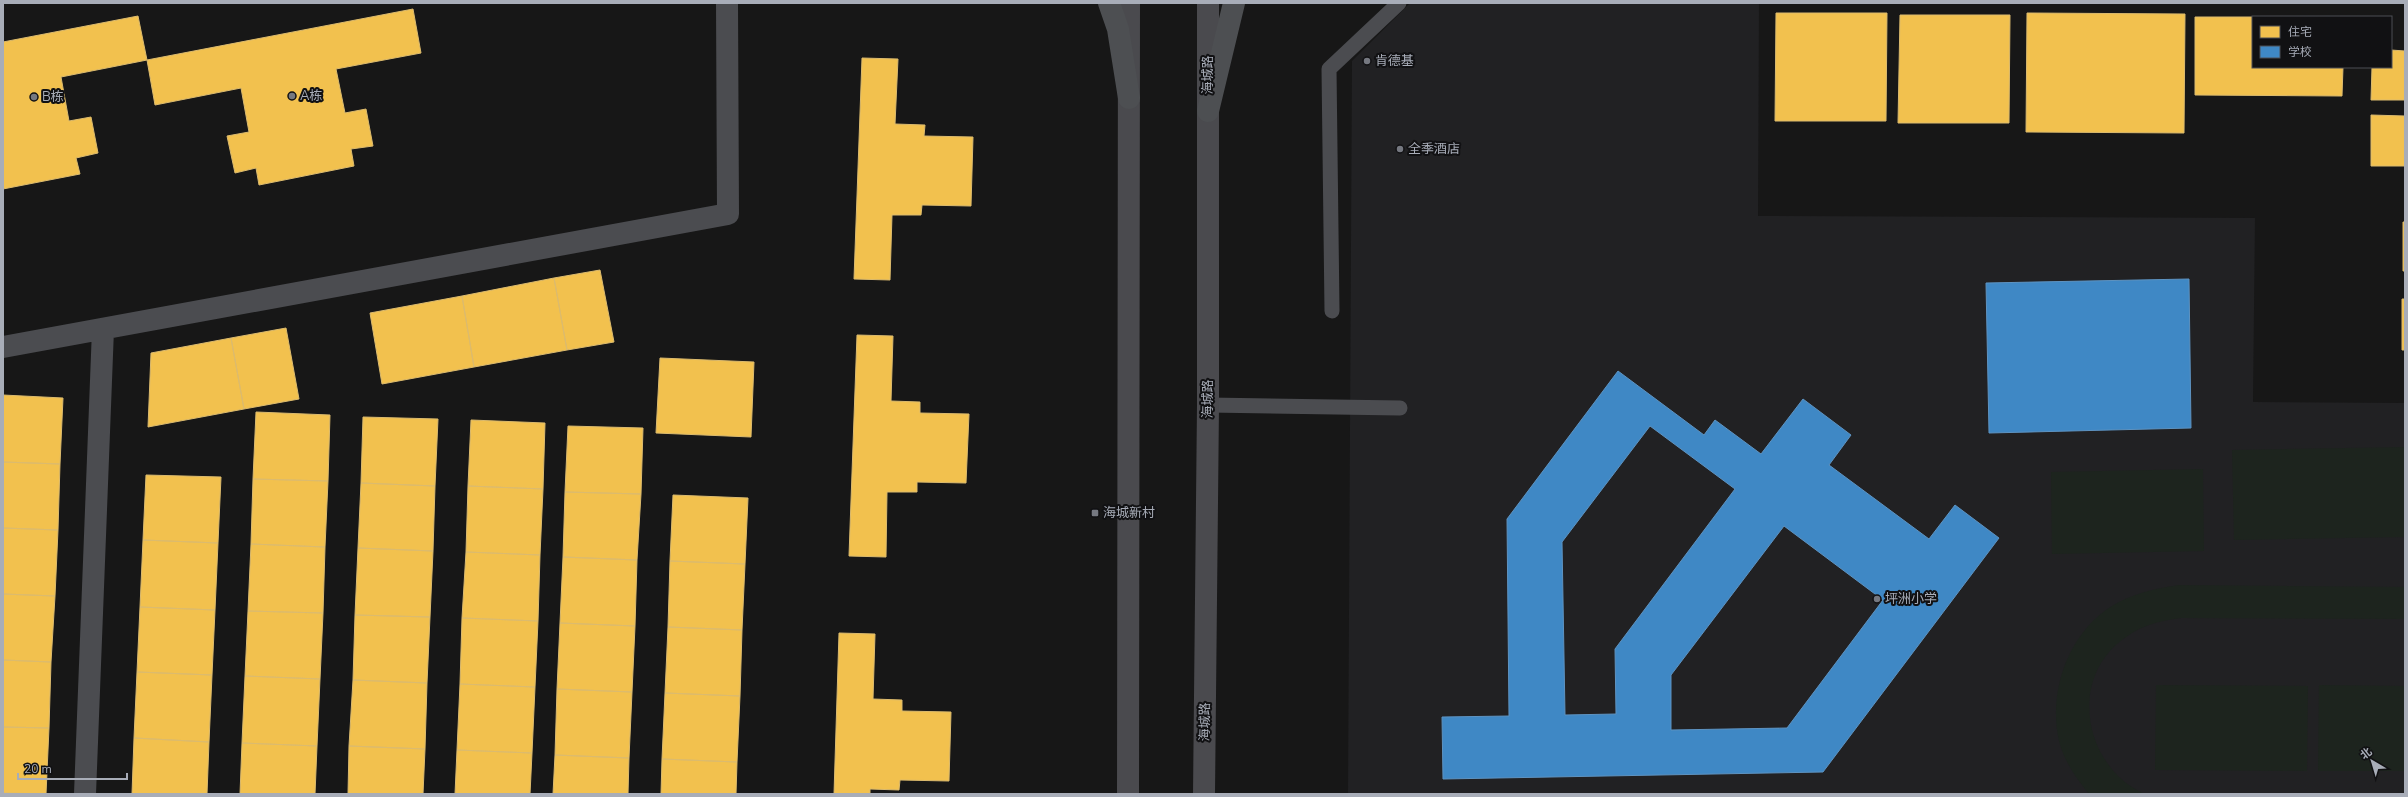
<svg xmlns="http://www.w3.org/2000/svg" width="2408" height="797" viewBox="0 0 2408 797" font-family="'Nunito Sans','Noto Sans SC',sans-serif">
  <style>
    .built { fill: #212123 }
    .pitch { fill: #1d241e }
    .homes { fill: #f2c14e; stroke: #dcbb6e }
    .schools { fill: #3f88c5; stroke: #5e93c1; fill-rule: evenodd }
    .lines { fill: none; stroke-linecap: round; stroke-linejoin: round }
    .service { stroke: #4b4c50; stroke-width: 15 }
    .minor { stroke: #4b4c50; stroke-width: 22 }
    .secondary { stroke: #4a4a4e; stroke-width: 22 }
    .primary { stroke: #4d4f52; stroke-width: 22 }
    .poi-dot { fill: #757880; stroke: #111113; stroke-width: 1.5 }
    .labels { text-anchor: middle; dominant-baseline: central; stroke-width: 4; stroke-linejoin: round; paint-order: stroke }
    .poi-label { font-size: 13px; fill: #a8adb8; stroke: #111113; text-anchor: start }
    .street-label { font-size: 13px; fill: #a8adb8; stroke: #111113 }
  </style>
  <rect width="100%" height="100%" fill="#171717"/>
  <path class="built" d="M1410,3H1759L1758,216L2255,218L2253,402L2405,403V794H1348L1352,61Z"/>
  <path class="pitch" d="M2405,447V537L2234,540L2232,450Z
    M2203,469L2204,551L2052,554L2051,472Z
    M2179,585L2405,587V619L2181,618C2157,621 2136,627 2117,644C2068,687 2088,770 2145,794H2089C2076,778 2064,761 2059,741C2047,689 2071,625 2121,601C2140,592 2158,588 2179,585Z
    M2156,685L2308,686L2307,771L2155,770Z
    M2319,685L2405,686V771H2318Z"/>
  <path class="homes" d="M413,9L421,53L336,69L345,113L366,109L373,146L351,149L354,166L259,185L256,168L235,173L227,136L249,132L241,88L155,105L147,60Z
    M1776,13H1887L1886,121H1775Z
    M2027,13L2185,14L2184,133L2026,132Z
    M1900,15H2010L2009,123H1898Z
    M138,16L147,60L61,77L69,121L91,117L98,153L76,158L80,174L3,189V42Z
    M2195,17H2253V67H2343L2342,96L2195,95Z
    M2391,50L2405,51V100H2371L2372,67H2391Z
    M862,58L898,59L895,124L925,125L924,136L973,137L971,206L922,205L921,215H892L890,280L854,279Z
    M2371,115L2405,116V166H2371Z
    M2403,222H2405V271H2403Z
    M600,270L614,342L567,350L554,278Z
    M554,278L567,350L474,367L462,296Z
    M462,296L474,367L382,384L370,313Z
    M2402,299H2405V350H2402Z
    M286,328L299,399L244,409L231,338Z
    M857,335L893,336L891,401L920,402V413L969,414L966,483L917,482V492H887L886,557L849,556Z
    M231,338L244,409L148,427L151,353Z
    M660,358L754,362L751,437L656,433Z
    M3,395L63,398L60,464L3,462Z
    M256,412L330,415L328,481L253,479Z
    M363,417L438,419L435,486L361,483Z
    M471,420L545,423L543,489L468,486Z
    M568,426L643,428L641,494L565,492Z
    M3,462L60,464L58,530L3,528Z
    M146,475L221,477L218,543L143,540Z
    M253,479L328,481L325,547L251,544Z
    M361,483L435,486L433,551L358,548Z
    M468,486L543,489L540,555L466,552Z
    M565,492L641,494L637,560L563,557Z
    M673,495L748,498L745,564L670,561Z
    M3,528L58,530L55,596L3,594Z
    M143,540L218,543L215,610L140,607Z
    M251,544L325,547L323,613L248,611Z
    M358,548L433,551L430,617L355,615Z
    M466,552L540,555L538,621L462,618Z
    M563,557L637,560L635,626L560,623Z
    M670,561L745,564L742,630L668,627Z
    M3,594L55,596L51,662L3,660Z
    M140,607L215,610L212,675L137,672Z
    M248,611L323,613L320,679L245,676Z
    M355,615L430,617L427,683L353,680Z
    M462,618L538,621L535,687L460,684Z
    M560,623L635,626L632,692L557,689Z
    M668,627L742,630L740,696L665,693Z
    M839,633L875,634L873,699L902,700V711L951,712L949,781L900,780L899,790L870,789V794H834Z
    M3,660L51,662L49,728L3,727Z
    M137,672L212,675L209,742L134,738Z
    M245,676L320,679L317,746L242,743Z
    M353,680L427,683L425,749L349,746Z
    M460,684L535,687L532,753L457,750Z
    M557,689L632,692L629,758L555,755Z
    M665,693L740,696L737,762L662,759Z
    M3,727L49,728L46,794L3,793Z
    M134,738L209,742L207,794H132Z
    M242,743L317,746L315,794H240Z
    M349,746L425,749L423,794H348Z
    M457,750L532,753L530,794H455Z
    M555,755L629,758L628,794H553Z
    M662,759L737,762L736,794H661Z"/>
  <path class="schools" d="M2189,279L2191,428L1989,433L1986,283Z
    M1618,371L1704,435L1715,420L1761,454L1803,399L1851,435L1829,465L1929,539L1955,505L1999,538L1823,772L1443,779L1442,717L1509,716L1507,519ZM1650,426L1735,489L1615,649L1616,714L1565,715L1562,542ZM1784,526L1883,600L1787,728L1671,730V675Z"/>
  <g class="lines">
    <path class="service" d="M1332,311L1329,69L1399,3
      M1208,405L1400,408"/>
    <path class="minor" d="M3,347L728,214L727,3
      M85,794L103,329"/>
    <path class="secondary" d="M1128,794L1129,3
      M1204,794L1208,405V3"/>
    <path class="primary" d="M1109,3L1118,29L1129,98
      M1208,111L1234,3"/>
  </g>
  <g class="poi-dot">
    <circle cx="1367" cy="61" r="4"/>
    <circle cx="292" cy="96" r="4"/>
    <circle cx="34" cy="97" r="4"/>
    <circle cx="1400" cy="149" r="4"/>
    <rect x="1091" y="509" width="8" height="8" rx="2"/>
    <circle cx="1877" cy="599" r="4"/>
  </g>
  <g class="labels">
    <g class="poi-label">
      <text x="1375" y="61">肯德基</text>
      <text x="300" y="96">A栋</text>
      <text x="42" y="97">B栋</text>
      <text x="1408" y="149">全季酒店</text>
      <text x="1103" y="513">海城新村</text>
      <text x="1885" y="599">坪洲小学</text>
    </g>
    <g class="street-label">
      <text transform="translate(1208 75) rotate(-90)">海城路</text>
      <text transform="translate(1208 399) rotate(-90)">海城路</text>
      <text transform="translate(1205 722) rotate(-89)">海城路</text>
    </g>
  </g>
  <rect width="2408" height="797" fill="none" stroke="#a8adb8" stroke-width="8"/>
  <rect x="2252" y="16" width="140" height="52" fill="#111113" stroke="#4d4f55"/>
  <rect x="2260" y="26" width="20" height="12" fill="#f2c14e" stroke="#4d4f55"/>
  <text x="2288" y="36" font-size="12" fill="#a8adb8">住宅</text>
  <rect x="2260" y="46" width="20" height="12" fill="#3f88c5" stroke="#4d4f55"/>
  <text x="2288" y="56" font-size="12" fill="#a8adb8">学校</text>
  <g transform="translate(2372 761) rotate(322)" stroke="#111113" stroke-width="3" paint-order="stroke">
  <path d="M0-3L7 15L0 10L-7 15Z" fill="#a8adb8"/>
  <text y="-6" font-size="11" font-weight="bold" text-anchor="middle" fill="#a8adb8">北</text>
  </g>
  <path d="M18 773v6h109v-6" fill="none" stroke="#a8adb8" stroke-width="2"/>
  <text x="24" y="773" font-size="12" fill="#a8adb8" stroke="#111113" stroke-width="3" paint-order="stroke">20 m</text>
</svg>
